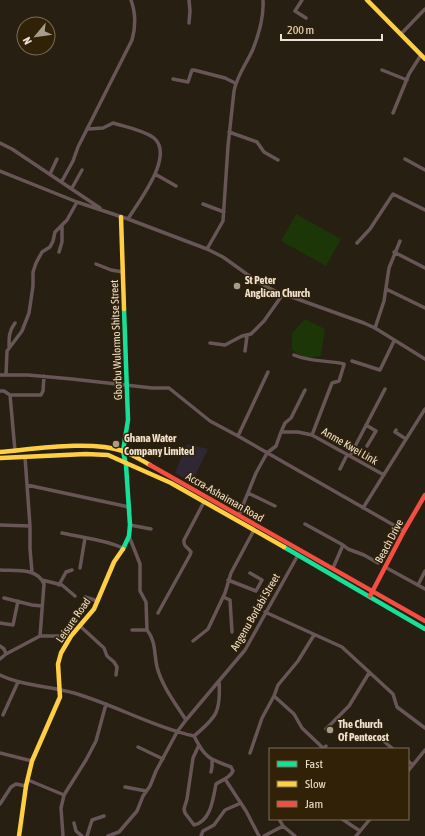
<svg xmlns="http://www.w3.org/2000/svg" width="425" height="836" viewBox="0 0 425 836" font-family="'Asap Condensed',sans-serif">
  <style>
    .commercial { fill: #2f2733 }
    .green { fill: #1c3608 }
    .lines { fill: none; stroke-linecap: round; stroke-linejoin: round }
    .street { stroke: #685557; stroke-width: 3.5 }
    .fast { stroke: #16e098; stroke-width: 4.5 }
    .slow { stroke: #ffcf43; stroke-width: 4.5 }
    .jam { stroke: #f24e42; stroke-width: 4.5 }
    .poi-dot { fill: #a79d8e; stroke: #312107; stroke-width: 1.5 }
    .labels { text-anchor: middle; dominant-baseline: central; stroke-width: 3; stroke-linejoin: round; paint-order: stroke }
    .poi-label { font-size: 11px; font-weight: bold; fill: #ece1d2; stroke: #312107; text-anchor: start }
    .street-label { font-size: 11px; fill: #ece1d2; stroke: #312107 }
  </style>
  <rect width="100%" height="100%" fill="#271f11"/>
  <path class="commercial" d="M187,444L208,449L192,482L175,473Z"/>
  <path class="green" d="M296,214L341,239L326,266L281,241Z
    M305,319L325,329L321,356L304,358L292,350V333Z"/>
  <g class="lines">
    <path class="street" d="M189,0L190,11L189,23
      M302,0L295,11L306,18
      M401,34L425,9
      M382,70L407,80
      M173,79L188,82L192,70H194L225,78L235,83
      M393,113L409,74L421,55
      M88,129L103,128L113,123C126,127 144,130 154,138C175,156 138,202 128,219
      M229,132L257,142L264,152L278,160
      M0,143L12,149L100,208
      M405,159L425,170
      M0,171L77,202L128,219L207,249L223,257L258,282L275,291L364,323L375,328L425,359
      M50,174L57,159
      M155,174L176,186
      M62,181L73,161L78,147L132,40C136,26 136,14 131,0
      M72,188L82,170
      M203,204L224,212
      M357,243L370,229L393,194L425,210
      M207,249L223,221L228,146L234,91C237,75 247,63 253,49C259,34 264,16 263,0
      M59,252L62,242V225
      M394,252L425,268
      M96,264L111,270L123,272
      M386,289L425,308
      M375,328L384,301L389,268L400,241
      M210,343L225,345L242,336L251,334L264,321L283,294
      M9,346C9,337 9,331 15,323
      M245,351L247,336
      M294,355C310,362 327,360 344,364V365L339,381L332,383L312,435
      M352,361L380,370L394,341
      M268,372L238,436L404,531
      M0,375H28L72,379L152,388H169L210,421L238,436
      M6,375L7,351L22,331L29,313L33,286V272L36,263L42,252L50,247L53,241L55,232L67,220L77,202
      M0,391H4L10,395H41L43,391L44,376
      M10,395L15,451
      M366,425L376,431L367,446
      M396,430L395,432L406,439
      M281,432L285,423L291,418L305,390
      M350,456L385,389
      M25,457L30,526
      M340,469L347,455
      M27,485L129,507
      M248,493L275,506
      M363,508L425,409
      M239,515L256,473L267,453L276,446L281,432H298L312,435L384,475
      M305,524L343,545L333,568
      M0,525L30,526V549L32,572
      M130,525L151,529
      M62,533C83,538 103,539 123,548
      M129,536L140,564V591L146,602L147,630
      M343,545L348,549L364,555L378,563
      M385,567L425,589
      M80,568L85,538
      M0,570C15,571 37,567 44,584L40,636
      M42,580L62,585L75,596
      M228,580L256,591L262,580L250,573
      M59,585L66,572L72,570
      M418,585L425,571
      M85,597L98,601
      M223,597L230,600L232,632
      M4,598L32,605L42,606
      M265,612L342,647L393,694L397,707L425,728
      M158,613L190,555L191,552C188,547 183,547 184,540L204,502
      M0,623L13,625L18,601
      M80,626L104,648L107,656L114,662L117,667L116,675
      M132,630H147C156,641 154,654 157,667C162,686 175,703 186,720
      M193,641L208,629L225,593L231,573L254,530
      M0,646L4,649L6,654
      M0,659L6,654L40,636H71
      M0,675C23,686 49,686 74,693C115,705 153,727 194,736C205,758 209,759 231,767L233,771C230,778 222,780 216,784C213,799 211,821 194,825L185,813L184,809L187,799L193,758L199,745
      M274,696L294,714L302,728L322,747L324,748L326,746
      M3,715L18,682
      M326,729L349,706L369,673
      M194,736C217,717 221,711 219,681
      M380,738L393,749
      M138,747L163,759
      M0,753L32,761
      M250,753L262,718L274,696L278,685L298,661L314,635
      M408,761L413,765
      M408,771L425,750
      M211,772L212,767V760
      M225,779L246,811L259,836
      M28,780L64,795
      M125,787L146,791
      M0,804L11,787L16,784L26,786
      M279,819L283,826
      M342,819L360,831
      M74,823L76,831L82,836
      M63,836L61,808L64,795L86,760L96,741L106,704
      M87,836L92,820L104,816
      M108,836L119,832L137,811L143,796L150,786L156,771L177,732L186,720L245,650L298,555
      M201,836L203,831L214,825L225,810L241,803
      M264,836L283,826L295,836
      M356,836L370,819"/>
    <path class="fast" d="M284,547L425,629
      M123,549L129,536L130,525L126,465L123,451L128,420L124,309"/>
    <path class="slow" d="M367,0L425,59
      M121,217L124,309
      M0,452C35,449 90,440 123,451C132,454 141,460 150,465
      M0,458L86,454L108,455L171,483L284,547
      M19,836L26,786L32,761L60,697L58,664L61,653L71,636L94,609L114,562L123,549"/>
    <path class="jam" d="M150,465L425,621
      M370,596L404,531L425,495"/>
  </g>
  <g class="poi-dot">
    <circle cx="237" cy="286" r="4"/>
    <circle cx="116" cy="444" r="4"/>
    <circle cx="330" cy="730" r="4"/>
  </g>
  <g class="labels">
    <g class="poi-label">
      <text x="245" y="280">St Peter<tspan x="245" dy="13">Anglican Church</tspan></text>
      <text x="124" y="438">Ghana Water<tspan x="124" dy="13">Company Limited</tspan></text>
      <text x="338" y="724">The Church<tspan x="338" dy="13">Of Pentecost</tspan></text>
    </g>
    <g class="street-label">
      <text transform="translate(116 340) rotate(-92)">Gborbu Wulormo Shitse Street</text>
      <text transform="translate(350 446) rotate(30)">Anme Kwei Link</text>
      <text transform="translate(225 497) rotate(30)">Accra-Ashaiman Road</text>
      <text transform="translate(389 541) rotate(-62)">Beach Drive</text>
      <text transform="translate(255 612) rotate(-60)">Angenu Borlabi Street</text>
      <text transform="translate(73 620) rotate(-55)">Leisure Road</text>
    </g>
  </g>
  <rect x="269" y="748" width="140" height="72" fill="#312107" stroke="#7c6e58"/>
  <rect x="277" y="761" width="20" height="6" fill="#16e098" stroke="#7c6e58"/>
  <text x="305" y="768" font-size="12" fill="#ece1d2">Fast</text>
  <rect x="277" y="781" width="20" height="6" fill="#ffcf43" stroke="#7c6e58"/>
  <text x="305" y="788" font-size="12" fill="#ece1d2">Slow</text>
  <rect x="277" y="801" width="20" height="6" fill="#f24e42" stroke="#7c6e58"/>
  <text x="305" y="808" font-size="12" fill="#ece1d2">Jam</text>
  <g transform="translate(36 36) rotate(241)"><circle r="19" fill="#312107" stroke="#7c6e58"/>
  <path d="M0-3L7 15L0 10L-7 15Z" fill="#a79d8e"/>
  <text y="-6" font-size="11" font-weight="bold" text-anchor="middle" fill="#ece1d2">N</text>
  </g>
  <path d="M281 34v6h101v-6" fill="none" stroke="#ece1d2" stroke-width="2"/>
  <text x="287" y="34" font-size="12" fill="#ece1d2" stroke="#312107" stroke-width="3" paint-order="stroke">200 m</text>
</svg>
